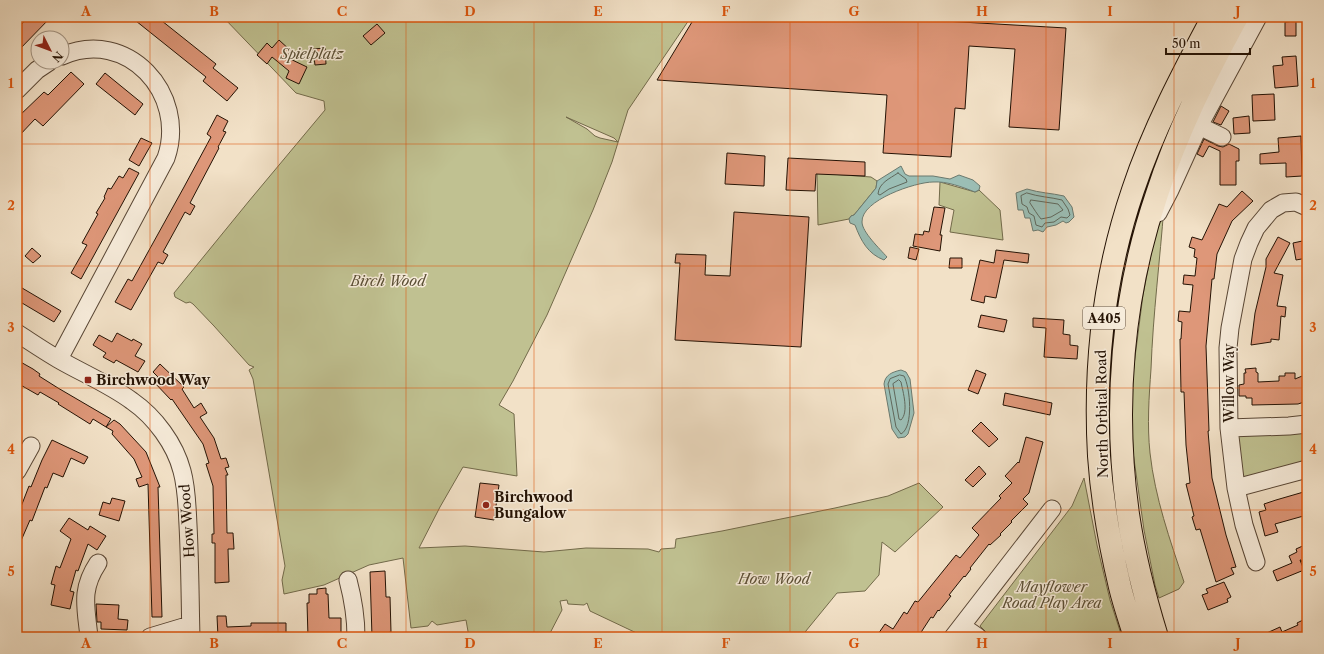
<svg xmlns="http://www.w3.org/2000/svg" width="1324" height="654" viewBox="0 0 1324 654" font-family="'Libre Caslon Text',serif">
  <style>
    .green { fill: #c0c191; stroke: #726a4a; fill-rule: evenodd }
    .water { fill: #9bbeb5; stroke: #6b796e }
    .lines { fill: none; stroke-linecap: round; stroke-linejoin: round }
    .shore { stroke: #60685c; stroke-width: 1 }
    .building { fill: #de9779; stroke: #241204 }
    .minor-casing { stroke: #584635; stroke-width: 19 }
    .highway-casing { stroke: #241204; stroke-width: 24 }
    .minor { stroke: #f7ecdb; stroke-width: 17 }
    .highway { stroke: #f2e1c7; stroke-width: 22 }
    .grid { fill: none; stroke: #de550c; stroke-width: 1; stroke-opacity: 0.55 }
    .poi-dot { fill: #8f2418; stroke: #f7ecdb; stroke-width: 1.5 }
    .labels { text-anchor: middle; dominant-baseline: central; stroke-width: 3; stroke-linejoin: round; paint-order: stroke }
    .shield { fill: #f7ecdb; stroke: #635344; stroke-width: 1 }
    .shield-label { font-size: 13px; font-weight: bold; fill: #241204 }
    .park-label { font-size: 14px; font-style: italic; fill: #5b4f35; stroke: #f7ecdb }
    .poi-label { font-size: 14px; font-weight: bold; fill: #241204; stroke: #f7ecdb; text-anchor: start }
    .street-label { font-size: 14px; fill: #241204; stroke: #f7ecdb }
    .neatline { fill: none; stroke: #de550c; stroke-width: 1.5 }
    .grid-label { font-size: 13px; text-anchor: middle; font-weight: bold; fill: #de550c }
  </style>
  <rect width="100%" height="100%" fill="#f2e1c7"/>
  <filter id="stains"><feTurbulence type="fractalNoise" baseFrequency=".005" numOctaves="4"/><feColorMatrix values="0 0 0 0 .2 0 0 0 0 .09 0 0 0 0 .02 0 0 0 .5 -.17"/></filter>
  <radialGradient id="worn" r=".72"><stop offset=".6" stop-color="#630" stop-opacity="0"/><stop offset="1" stop-color="#630" stop-opacity=".3"/></radialGradient>
  <path class="green" d="M223,17H691L628,110L612,162L593,210L547,315L513,381L499,405L514,414L517,476L463,467L440,507L419,548L465,546L544,552L586,548L648,549L659,552L661,549L675,548L676,539L722,531L835,508L888,496L919,483L943,507L895,552L882,542L879,575L865,591L837,593L801,637H645L590,611L587,603L584,605L568,604L567,600L560,601L562,610L548,637H469L466,620L437,625L432,621L428,626L411,628L403,558L369,565L324,585L284,594L282,580L285,566L253,379L249,370L254,367L249,365L214,326L193,304L190,302L186,303L175,297L174,293L249,201L325,110L324,101L296,93ZM566,117L614,138L618,142L600,138L595,136L587,129Z
    M817,173L871,177L877,181L876,188L854,215L851,216L849,219L818,225Z
    M940,182L975,192L979,190L1000,210L1003,240L950,232L954,210L939,205Z
    M1164,206C1160,260 1153,314 1151,369C1149,397 1147,425 1150,453C1155,498 1170,540 1184,582L1179,589L1159,598L1155,585L1144,530L1133,452L1132,417L1133,373L1143,295L1153,244Z
    M1307,428V466L1247,480L1242,477L1236,439L1239,436Z
    M1084,478L1097,545L1110,600L1122,637H991L980,626L1072,506Z"/>
  <path class="water" d="M901,166L905,174L909,176H933L950,179L959,175L973,180L980,186L979,190L975,192C962,187 947,181 933,182C916,182 861,200 862,222C862,232 880,249 887,257L884,260C868,254 861,241 855,225L850,223L849,219L851,216L854,215L876,188L877,181Z
    M1027,189C1040,193 1051,193 1064,196L1072,207L1074,217L1069,222L1066,223L1063,221L1056,225L1047,227L1043,232L1038,230L1033,231L1030,218H1025L1023,210H1018L1016,193Z
    M901,370L906,372L910,379L914,413L908,434L905,437L898,438L892,429L884,384C885,375 892,372 901,370Z"/>
  <g class="lines">
    <path class="shore" d="M898,173L906,179L907,182L889,189L880,195L878,194C879,183 889,179 898,173Z
      M1027,193C1039,197 1050,197 1062,200L1068,209L1070,215L1067,218L1061,217L1054,222L1045,223L1042,227L1036,225L1034,216L1029,213L1027,207L1022,204L1021,196Z
      M1031,200L1058,204L1063,210L1051,217L1041,219C1037,214 1034,209 1030,203Z
      M900,375L904,376C910,387 914,427 901,434L896,427L888,384L890,379Z
      M899,380L901,382C903,392 909,412 901,420L899,419L893,384Z"/>
  </g>
  <path class="building" d="M28,17H51L17,52V29Z
    M131,17H157L216,64L213,68L238,88L227,101L203,81L206,77Z
    M695,17H909V19L1066,28L1059,130L1009,127L1015,49L969,46L965,109L955,108L951,157L883,153L887,95L657,80Z
    M1296,21V36H1285V22Z
    M377,24L385,33L371,45L363,36Z
    M279,40L291,51L286,57L307,67L299,84L286,78L289,71L272,57L267,64L257,55L267,43L272,48Z
    M325,48L326,64L315,65L313,49Z
    M1296,56L1298,86L1275,88L1273,66L1283,65L1282,57Z
    M71,72L84,84L43,126L35,119L17,138V118L44,92L48,95Z
    M105,73L143,104L135,115L96,84Z
    M1274,94L1275,120L1253,121L1252,95Z
    M1221,106L1229,111L1221,125L1213,122Z
    M217,115L228,121L223,131L226,132L218,147L219,148L190,203L195,206L190,215L185,212L163,252L168,255L163,264L158,262L131,310L115,302L128,279L132,281L184,187L211,137L207,134Z
    M1249,116L1250,133L1234,134L1233,118Z
    M1301,136L1302,176L1286,177V163L1260,164V154L1279,152L1278,138Z
    M141,138L152,143L139,166L129,160Z
    M1204,139L1218,146L1223,147L1229,144L1239,149V161H1236V185H1220V151L1209,146L1203,157L1197,154Z
    M727,153L765,156L764,186L725,184Z
    M788,158L865,162V176L816,174L815,191L786,190Z
    M129,168L139,173L81,279L71,273L87,245L82,243L98,214L96,213L105,198L104,197L108,188L111,189L119,176L123,178Z
    M1242,191L1253,201L1232,221L1217,254L1214,279H1212L1206,346L1209,431H1208L1212,478L1226,535L1236,567L1231,568L1234,574L1216,582L1200,529L1196,530L1192,517L1194,516L1186,484L1190,483L1186,445L1184,392H1181L1180,339H1181L1182,322L1178,321L1179,311L1190,312L1193,285L1183,284L1184,275L1195,276L1197,258L1194,257L1195,249L1189,247L1192,237L1202,240L1219,204L1227,207Z
    M934,207L945,208L940,235H942L940,251L913,246L915,234L923,235L924,231L929,232Z
    M734,212L809,217L801,347L675,340L680,263H675L676,254L706,255L705,275L730,276Z
    M1278,237L1290,243L1274,273L1283,275L1277,306L1286,307L1285,317L1281,316L1279,340L1271,339V342L1251,345L1255,313L1266,267V259Z
    M1307,240V258L1296,260L1293,243Z
    M910,247L919,249L916,260L908,258Z
    M32,248L41,256L33,263L25,256Z
    M996,250L1029,254L1028,263L1004,260L996,298L985,296L984,303L971,300L980,260L994,263Z
    M950,258H962V268H949Z
    M17,285L61,311L54,322L17,300Z
    M981,315L1007,320L1004,332L978,327Z
    M1033,318L1064,320L1063,334L1070,335V345L1078,346L1077,359L1044,357L1046,328L1033,327Z
    M117,333L132,341L133,339L142,344L135,356L145,361L138,372L116,360L114,363L103,357L106,353L93,345L99,335L112,342Z
    M17,360L33,369L40,374L39,376L58,388L111,419L106,427L93,419L90,424L58,404L59,403L40,392L38,395L17,383Z
    M160,364L184,387L182,389L194,408L201,403L207,413L200,417L214,438L221,459L226,458L229,467L225,468L228,475H226L227,533H233L234,549H228L229,582L215,583V543H212V534H214L213,486L206,464L209,463L203,444L172,399L171,400L153,381L158,377L153,372Z
    M1256,368V372L1258,373V382L1279,381V376H1285V373H1295V379L1307,374V391L1306,392L1307,401L1298,404L1252,405V398H1246V396H1239V385L1244,384V373H1246L1245,369Z
    M976,370L986,374L978,394L968,390Z
    M1005,393L1052,403L1050,415L1003,405Z
    M114,420L120,424L146,452L160,487H158L162,617H152L148,484L139,487L136,479L142,477L134,459L112,434L113,431L106,427Z
    M981,422L998,439L989,447L972,431Z
    M1026,437L1043,442L1029,493L1023,499L1028,504L1011,521L1012,522L1000,534L1001,535L990,545L989,544L970,568L971,569L965,577L964,576L949,595L951,596L939,611L938,610L933,618L931,617L918,637H876L885,624L893,629L904,612L907,614L915,601L918,602L956,555L960,558L979,535L972,528L1001,498L999,496L1012,483L1005,476L1018,462L1019,463Z
    M52,440L88,457L84,464L71,458L63,477L53,473L47,488L45,487L32,521L30,520L17,550V517L29,486L31,487L42,460Z
    M979,466L986,474L973,487L965,480Z
    M480,483L499,485L494,520L475,517Z
    M1307,491V515L1275,524L1278,532L1265,536L1259,512L1266,510L1264,504L1276,500Z
    M112,498L125,501L119,521L99,515L103,502L110,504Z
    M69,518L88,530L90,526L106,536L97,550L88,544L78,571L76,570L70,591L74,592L70,609L51,605L55,585L51,584L56,566L60,568L71,539L60,531Z
    M1307,544V574L1301,560H1300L1304,570L1277,581L1273,571L1292,563L1289,556L1297,552L1296,549Z
    M385,571L386,597H390L391,632L387,633V637H372L370,572Z
    M1224,582L1231,597L1227,599L1228,602L1208,610L1202,595L1208,593L1206,589Z
    M326,588V594H328L329,618H341V637H308L307,603H309V594H317V589Z
    M96,604L119,605L118,619L128,620L127,630L101,629V622H97Z
    M217,616H226L227,627L251,626V623H286V637H218Z
    M1307,618V637H1258L1280,627L1282,632L1298,625L1297,623Z"/>
  <g class="lines">
    <defs>
      <path id="minor" d="M17,90L37,70L49,62
        M1199,126L1222,137
        M1158,213L1170,190L1199,126L1258,17
        M17,333C31,342 44,351 58,359C82,373 109,384 132,401C155,417 175,444 182,471C187,489 187,507 188,525C190,562 190,600 191,637
        M59,359L166,158C188,94 127,27 62,56
        M1229,428L1289,426L1307,424
        M17,471L31,446
        M1236,488L1307,469
        M1256,562L1244,525L1236,488L1229,428L1228,348L1230,328L1243,259L1249,243L1256,228L1271,210L1283,203L1296,202L1307,207
        M348,580C353,599 356,617 356,637
        M962,626L978,637
        M89,637C86,607 80,590 98,563
        M150,637L190,625
        M953,637L1052,509"/>
      <path id="highway" d="M1135,637C1130,621 1124,604 1120,587C1110,545 1102,500 1099,456C1094,367 1104,275 1133,190C1153,130 1183,73 1213,17
        M1157,637C1145,598 1134,555 1128,514C1113,408 1122,296 1157,194C1177,132 1206,74 1237,17"/>
    </defs>
    <use href="#minor" class="minor-casing"/>
    <use href="#highway" class="highway-casing"/>
    <use href="#minor" class="minor"/>
    <use href="#highway" class="highway"/>
  </g>
  <path class="grid" d="M150,17V637M278,17V637M406,17V637M534,17V637M662,17V637M790,17V637M918,17V637M1046,17V637M1174,17V637M17,144H1307M17,266H1307M17,388H1307M17,510H1307"/>
  <g class="poi-dot">
    <rect x="84" y="376" width="8" height="8" rx="2"/>
    <circle cx="486" cy="505" r="4"/>
  </g>
  <g class="labels">
    <rect class="shield" x="1083" y="307" width="42" height="22" rx="3"/>
    <g class="shield-label">
      <text x="1104" y="318">A405</text>
    </g>
    <g class="park-label">
      <text x="312" y="54">Spielplatz</text>
      <text x="388" y="281">Birch Wood</text>
      <text x="774" y="579">How Wood</text>
      <text x="1052" y="587">Mayflower<tspan x="1052" dy="16">Road Play Area</tspan></text>
    </g>
    <g class="poi-label">
      <text x="96" y="380">Birchwood Way</text>
      <text x="494" y="497">Birchwood<tspan x="494" dy="16">Bungalow</tspan></text>
    </g>
    <g class="street-label">
      <text transform="translate(1229 383) rotate(-90)">Willow Way</text>
      <text transform="translate(1102 414) rotate(-91)">North Orbital Road</text>
      <text transform="translate(187 521) rotate(-94)">How Wood</text>
    </g>
  </g>
  <rect width="1324" height="654" fill="none" stroke="#f2e1c7" stroke-width="44"/>
  <g transform="translate(50 50) rotate(132)"><circle r="19" fill="#f7ecdb" stroke="#a39585"/>
  <path d="M0-3L7 15L0 10L-7 15Z" fill="#8f2418"/>
  <text y="-6" font-size="11" font-weight="bold" text-anchor="middle" fill="#241204">N</text>
  </g>
  <path d="M1166 48v6h84v-6" fill="none" stroke="#241204" stroke-width="2"/>
  <text x="1172" y="48" font-size="12" fill="#241204" stroke="#f7ecdb" stroke-width="3" paint-order="stroke">50 m</text>
  <rect x="22" y="22" width="1280" height="610" class="neatline"/>
  <g class="grid-label">
    <text x="86" y="16">A</text>
    <text x="214" y="16">B</text>
    <text x="342" y="16">C</text>
    <text x="470" y="16">D</text>
    <text x="598" y="16">E</text>
    <text x="726" y="16">F</text>
    <text x="854" y="16">G</text>
    <text x="982" y="16">H</text>
    <text x="1110" y="16">I</text>
    <text x="1238" y="16">J</text>
    <text x="11" y="88">1</text>
    <text x="1313" y="88">1</text>
    <text x="11" y="210">2</text>
    <text x="1313" y="210">2</text>
    <text x="11" y="332">3</text>
    <text x="1313" y="332">3</text>
    <text x="11" y="454">4</text>
    <text x="1313" y="454">4</text>
    <text x="11" y="576">5</text>
    <text x="1313" y="576">5</text>
    <text x="86" y="648">A</text>
    <text x="214" y="648">B</text>
    <text x="342" y="648">C</text>
    <text x="470" y="648">D</text>
    <text x="598" y="648">E</text>
    <text x="726" y="648">F</text>
    <text x="854" y="648">G</text>
    <text x="982" y="648">H</text>
    <text x="1110" y="648">I</text>
    <text x="1238" y="648">J</text>
  </g>
  <rect width="100%" height="100%" filter="url(#stains)"/>
  <rect width="100%" height="100%" fill="url(#worn)"/>
</svg>
